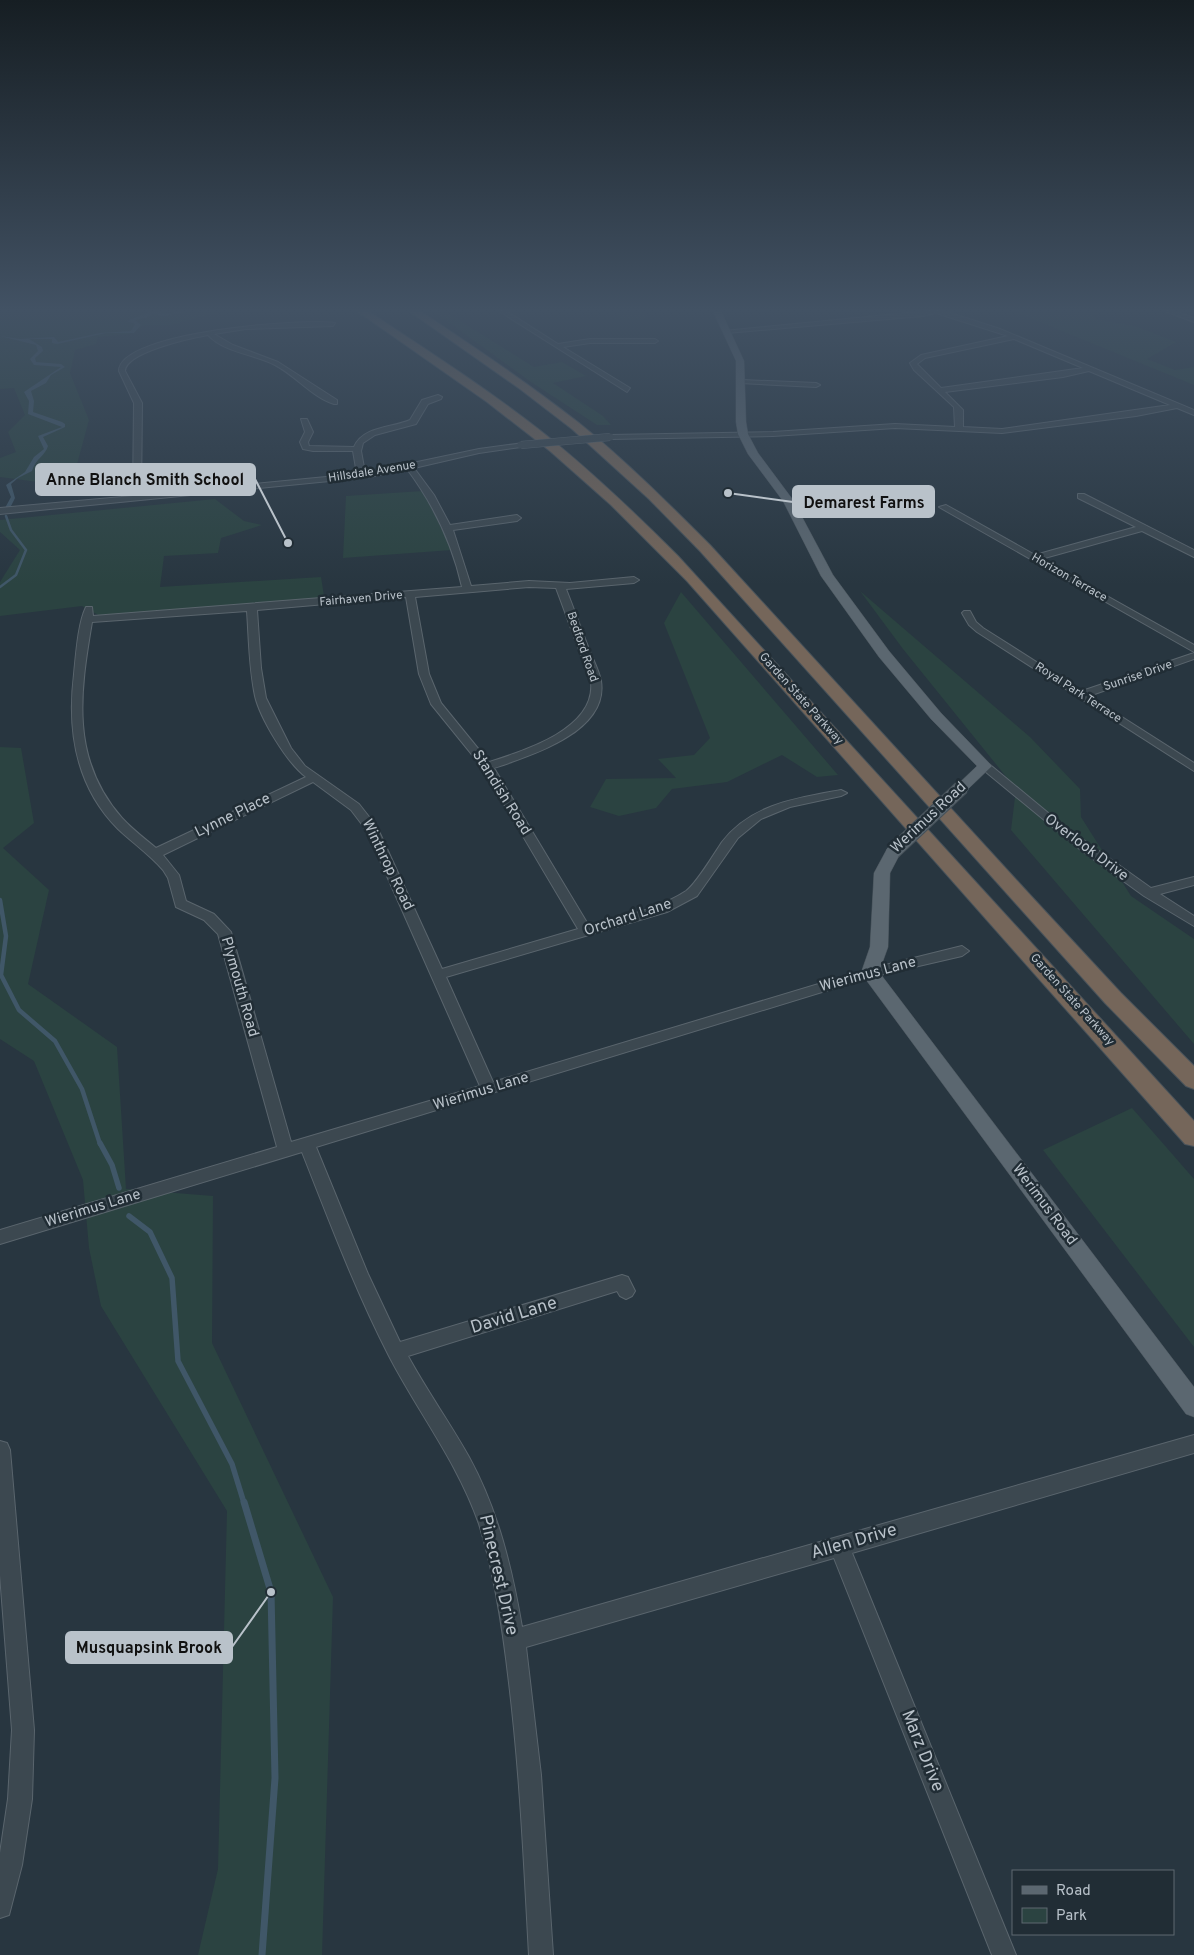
<svg xmlns="http://www.w3.org/2000/svg" width="1194" height="1955" viewBox="0 0 1194 1955" font-family="Overpass,sans-serif">
  <style>
    .green { fill: #2b4341 }
    .water { fill: #405768 }
    .lines { fill: none; stroke-linecap: round; stroke-linejoin: round }
    .stream-far3 { stroke: #405768; stroke-width: 2.5 }
    .stream-far2 { stroke: #405768; stroke-width: 4.5 }
    .stream-far1 { stroke: #405768; stroke-width: 5.5 }
    .stream { stroke: #405768; stroke-width: 7 }
    .minor-casing { stroke: #5a656d; stroke-width: 2 }
    .major-casing { stroke: #465159; stroke-width: 1 }
    .highway-casing { stroke: #47525a; stroke-width: 2 }
    .minor { fill: #3c4850; fill-rule: evenodd }
    .major { fill: #5b6770; fill-rule: evenodd }
    .highway { fill: #75665a; fill-rule: evenodd }
    .minor-bridge-casing { stroke: #5a656d; stroke-width: 8; stroke-linecap: butt }
    .major-bridge-casing { stroke: #465159; stroke-width: 16; stroke-linecap: butt }
    .minor-bridge { stroke: #3c4850; stroke-width: 7 }
    .major-bridge { stroke: #5b6770; stroke-width: 14 }
    .labels { text-anchor: middle; dominant-baseline: central; stroke-width: 5; stroke-linejoin: round; paint-order: stroke }
    .far-street-label { font-size: 12px; fill: #b9c2ca; stroke: #212d35 }
    .street-label { font-size: 15px; fill: #b9c2ca; stroke: #212d35 }
    .near-street-label { font-size: 18px; fill: #b9c2ca; stroke: #212d35 }
    .leader { fill: none; stroke: #b9c2ca; stroke-width: 2 }
    .callout-dot { fill: #b9c2ca; stroke: #212d35; stroke-width: 2 }
    .callout { fill: #b9c2ca; stroke: #b9c2ca; stroke-width: 2 }
    .callout-label { font-size: 16px; text-anchor: middle; font-weight: bold; fill: #111 }
  </style>
  <rect width="100%" height="100%" fill="#283640"/>
  <path class="green" d="M0,311H251L214,313L171,325H145L129,334L98,337L96,344L75,350L70,373L89,420L76,468L46,483L0,477V458L16,452L8,432L25,415L14,388L0,389Z
    M433,311H444L534,367L562,362L586,376L553,383L603,416L611,425H597L531,382Z
    M617,311H643L646,320H622Z
    M1013,311H1091L1096,319L1135,326L1176,342L1147,359L1175,370L1194,367V385Z
    M423,491L452,550L343,558L346,496Z
    M215,499L244,521L262,525L221,538L218,553L164,556L160,587L321,577L325,602L107,620L82,606L0,616V582L20,550L0,532V520Z
    M860,591L1030,737L1080,789L1081,817L1131,896L1194,939V1044L1011,830L1016,789L903,649Z
    M681,592L838,775L817,777L782,755L727,782L672,789L656,808L619,816L590,807L606,779L676,778L658,759L694,755L710,738L664,623Z
    M0,747L21,748L34,823L3,848L49,890L28,984L117,1047L126,1189L213,1196L212,1343L333,1597L322,1955H198L218,1869L227,1511L101,1306L89,1248L83,1180L34,1061L0,1039Z
    M1132,1108L1194,1179V1347L1043,1150Z"/>
  <path class="water" d="M152,311L172,314L174,311H191L164,316L152,314L148,317L135,320L141,325L134,333H106L57,344L52,343V339H29L42,347L43,351L35,358L36,362L61,364L65,367L51,375L46,383L31,391L34,401L33,412L62,422L65,424V427L43,437L48,446C45,456 36,458 32,471L18,478L11,484L15,498L10,508H5L11,497L6,485L25,472L34,457L44,449L38,436L62,427L28,414L29,401L24,392L61,367L34,365L30,359L38,351L36,345L0,336L20,339L54,337L58,342L100,333L131,331L135,324L127,321Z"/>
  <g class="lines">
    <path class="stream-far3" d="M0,587L16,575L26,550L11,530L6,516"/>
    <path class="stream-far2" d="M0,900L6,936L1,975L19,1010L55,1041L82,1089L100,1144"/>
    <path class="stream-far1" d="M100,1143L112,1165L119,1188
      M129,1216L150,1232L172,1278L178,1361L232,1464L244,1503"/>
    <path class="stream" d="M244,1502L271,1592L275,1778L262,1955"/>
    <defs>
      <path id="minor" d="M499,311H506L558,344L590,339H655L658,341L655,343H590L563,347L630,388L627,392Z
        M928,311H944L1000,329L1194,410V415L1177,408L1136,416L1002,433L895,428L773,436L610,439L606,437L610,435L773,432L895,424L955,427L954,407L914,370L910,363L921,355L1008,336L936,313L923,316L727,333L724,331ZM1014,339L1083,368L941,388L917,364L925,358ZM1089,371L1170,405L1002,429L963,427V410L945,392L1063,377Z
        M1165,311H1174L1194,318V322Z
        M335,323L333,326L246,329L214,334L233,345L278,362L337,400V404H334C312,397 296,376 275,365C254,354 225,353 208,335C191,338 126,352 125,371L142,403L141,495L357,474L353,451H313L303,449L300,442L305,432L301,419H307L313,432L308,442L309,446L354,447C363,426 392,428 410,420L422,400L438,395L442,397L441,399L428,404L416,424L375,435L363,443L361,451L365,473L479,449L524,443V447H521L479,453L414,468L434,495L450,525L517,515L521,518L517,521L453,530L471,586L529,581L570,583L634,577L639,580L634,583L566,589C574,609 581,629 589,649C593,660 599,670 601,681C609,732 530,756 494,768L589,926C621,917 657,910 686,891C696,884 714,854 722,842C751,804 797,798 841,790L847,793L841,796L790,807L761,819L738,838L697,896L667,912L446,977L493,1082L865,970L962,946L969,951L962,956L871,977L316,1147L368,1274L400,1342L622,1275L628,1277L635,1291L632,1296L626,1299L620,1296L617,1291L408,1356C427,1391 450,1423 469,1457C498,1510 512,1568 522,1627L1194,1435V1453L852,1553L1016,1955H992L834,1558L526,1647L541,1775L553,1955H529C524,1864 520,1773 509,1683C503,1630 495,1575 479,1524C458,1463 418,1412 389,1356C355,1290 329,1220 302,1152L0,1244V1230L277,1147L218,934L204,920L176,907L168,878L163,870C150,855 133,843 118,829C76,787 67,731 74,674C76,655 78,623 86,607H92L93,616L462,587C452,543 434,505 407,469L370,477L0,514V508L133,496L134,403L119,371C119,332 304,318 335,323ZM529,587L556,588C564,609 571,629 579,650C583,660 589,671 591,682C596,729 524,751 489,762L441,703L429,674L415,597ZM406,597L419,674L431,704L482,767L578,929L442,969L377,827L359,804L305,766L291,748L266,698L261,668L257,610ZM247,611C249,639 249,668 255,696C260,718 287,763 306,777L156,848C144,838 132,829 122,818C70,759 80,693 92,622ZM313,782L351,810L367,831L480,1086L291,1142L231,932L214,914L186,901L179,875L163,855Z
        M742,380L816,383L820,385L816,387L740,383Z
        M1078,494H1084L1194,550V557L1142,531L1041,559L1194,645V652L939,507L946,505L1035,555L1136,527L1078,498Z
        M964,611H970L976,622L983,628L1082,691L1194,653V659L1089,696L1194,763V771L977,632L969,625L962,613Z
        M985,763L989,764L1064,826L1151,888L1194,877V885L1160,894L1194,916V926L1144,896L1082,851L981,768L979,766Z
        M0,1441L7,1443L10,1450L34,1730L32,1799L22,1865L9,1915L0,1918V1853L8,1799L12,1730L0,1575Z"/>
      <path id="major" d="M713,311H721L744,361L746,422L748,434L758,453L793,500L833,575L889,651L941,713L992,766L967,790L962,791L955,787L977,766L931,719L879,657L821,576L783,501L748,454L738,434L736,422V361Z
        M893,847L901,852L890,873L888,947L879,972L1194,1387V1417L1186,1414L861,973L870,947L874,873L887,849Z"/>
      <path id="highway" d="M357,311H368C425,349 483,386 537,428C587,467 633,511 678,556L1194,1121V1146L1185,1144L687,581L611,505L550,451L487,402Z
        M409,311H420C474,347 528,383 579,423C625,460 668,503 710,545L1032,897L1121,993L1194,1066V1089L1186,1086L1105,1003L700,551L649,499L572,429L520,389Z"/>
    </defs>
    <use href="#minor" class="minor-casing"/>
    <use href="#major" class="major-casing"/>
    <use href="#highway" class="highway-casing"/>
    <use href="#minor" class="minor"/>
    <use href="#major" class="major"/>
    <use href="#highway" class="highway"/>
    <defs>
      <path id="minor-bridge" d="M521,445L610,437"/>
      <path id="major-bridge" d="M893,852L962,787"/>
    </defs>
    <use href="#minor-bridge" class="minor-bridge-casing"/>
    <use href="#major-bridge" class="major-bridge-casing"/>
    <use href="#minor-bridge" class="minor-bridge"/>
    <use href="#major-bridge" class="major-bridge"/>
  </g>
  <linearGradient id="sky" x2="0" y2="1"><stop stop-color="#161e23"/><stop offset="0.53" stop-color="#425264"/><stop offset="1" stop-color="#425264" stop-opacity="0"/></linearGradient>
  <rect width="1194" height="585" fill="url(#sky)"/>
  <g class="labels">
    <g class="far-street-label">
      <text transform="translate(372 472) rotate(-9)">Hillsdale Avenue</text>
      <text transform="translate(1069 578) rotate(30)">Horizon Terrace</text>
      <text transform="translate(361 599) rotate(-5)">Fairhaven Drive</text>
      <text transform="translate(582 647) rotate(71)">Bedford Road</text>
      <text transform="translate(1138 676) rotate(-19)">Sunrise Drive</text>
      <text transform="translate(1078 693) rotate(33)">Royal Park Terrace</text>
      <text transform="translate(801 699) rotate(48)">Garden State Parkway</text>
      <text transform="translate(1072 1000) rotate(48)">Garden State Parkway</text>
    </g>
    <g class="street-label">
      <text transform="translate(501 793) rotate(58)">Standish Road</text>
      <text transform="translate(233 816) rotate(-26)">Lynne Place</text>
      <text transform="translate(929 818) rotate(-43)">Werimus Road</text>
      <text transform="translate(1086 848) rotate(37)">Overlook Drive</text>
      <text transform="translate(387 865) rotate(64)">Winthrop Road</text>
      <text transform="translate(628 918) rotate(-18)">Orchard Lane</text>
      <text transform="translate(868 975) rotate(-15)">Wierimus Lane</text>
      <text transform="translate(239 987) rotate(74)">Plymouth Road</text>
      <text transform="translate(481 1092) rotate(-17)">Wierimus Lane</text>
      <text transform="translate(1044 1205) rotate(53)">Werimus Road</text>
      <text transform="translate(93 1209) rotate(-17)">Wierimus Lane</text>
    </g>
    <g class="near-street-label">
      <text transform="translate(514 1316) rotate(-17)">David Lane</text>
      <text transform="translate(854 1542) rotate(-16)">Allen Drive</text>
      <text transform="translate(498 1575) rotate(77)">Pinecrest Drive</text>
      <text transform="translate(922 1751) rotate(68)">Marz Drive</text>
    </g>
  </g>
  <path class="leader" d="M288 543L255 479M728 493L793 502M271 1592L232 1647"/>
  <g class="callout-dot">
    <circle cx="288" cy="543" r="5"/>
    <circle cx="728" cy="493" r="5"/>
    <circle cx="271" cy="1592" r="5"/>
  </g>
  <g class="callout">
    <rect x="36" y="464" width="219" height="31" rx="5"/>
    <rect x="793" y="486" width="141" height="31" rx="5"/>
    <rect x="66" y="1632" width="166" height="31" rx="5"/>
  </g>
  <g class="callout-label">
    <text x="145" y="485">Anne Blanch Smith School</text>
    <text x="864" y="508">Demarest Farms</text>
    <text x="149" y="1653">Musquapsink Brook</text>
  </g>
  <rect x="1012" y="1870" width="162" height="65" fill="#212d35" stroke="#5e6971"/>
  <rect x="1022" y="1886" width="25" height="8" fill="#5b6770" stroke="#5e6971"/>
  <text x="1056" y="1895" font-size="15" fill="#b9c2ca">Road</text>
  <rect x="1022" y="1908" width="25" height="15" fill="#2b4341" stroke="#5e6971"/>
  <text x="1056" y="1920" font-size="15" fill="#b9c2ca">Park</text>
</svg>
